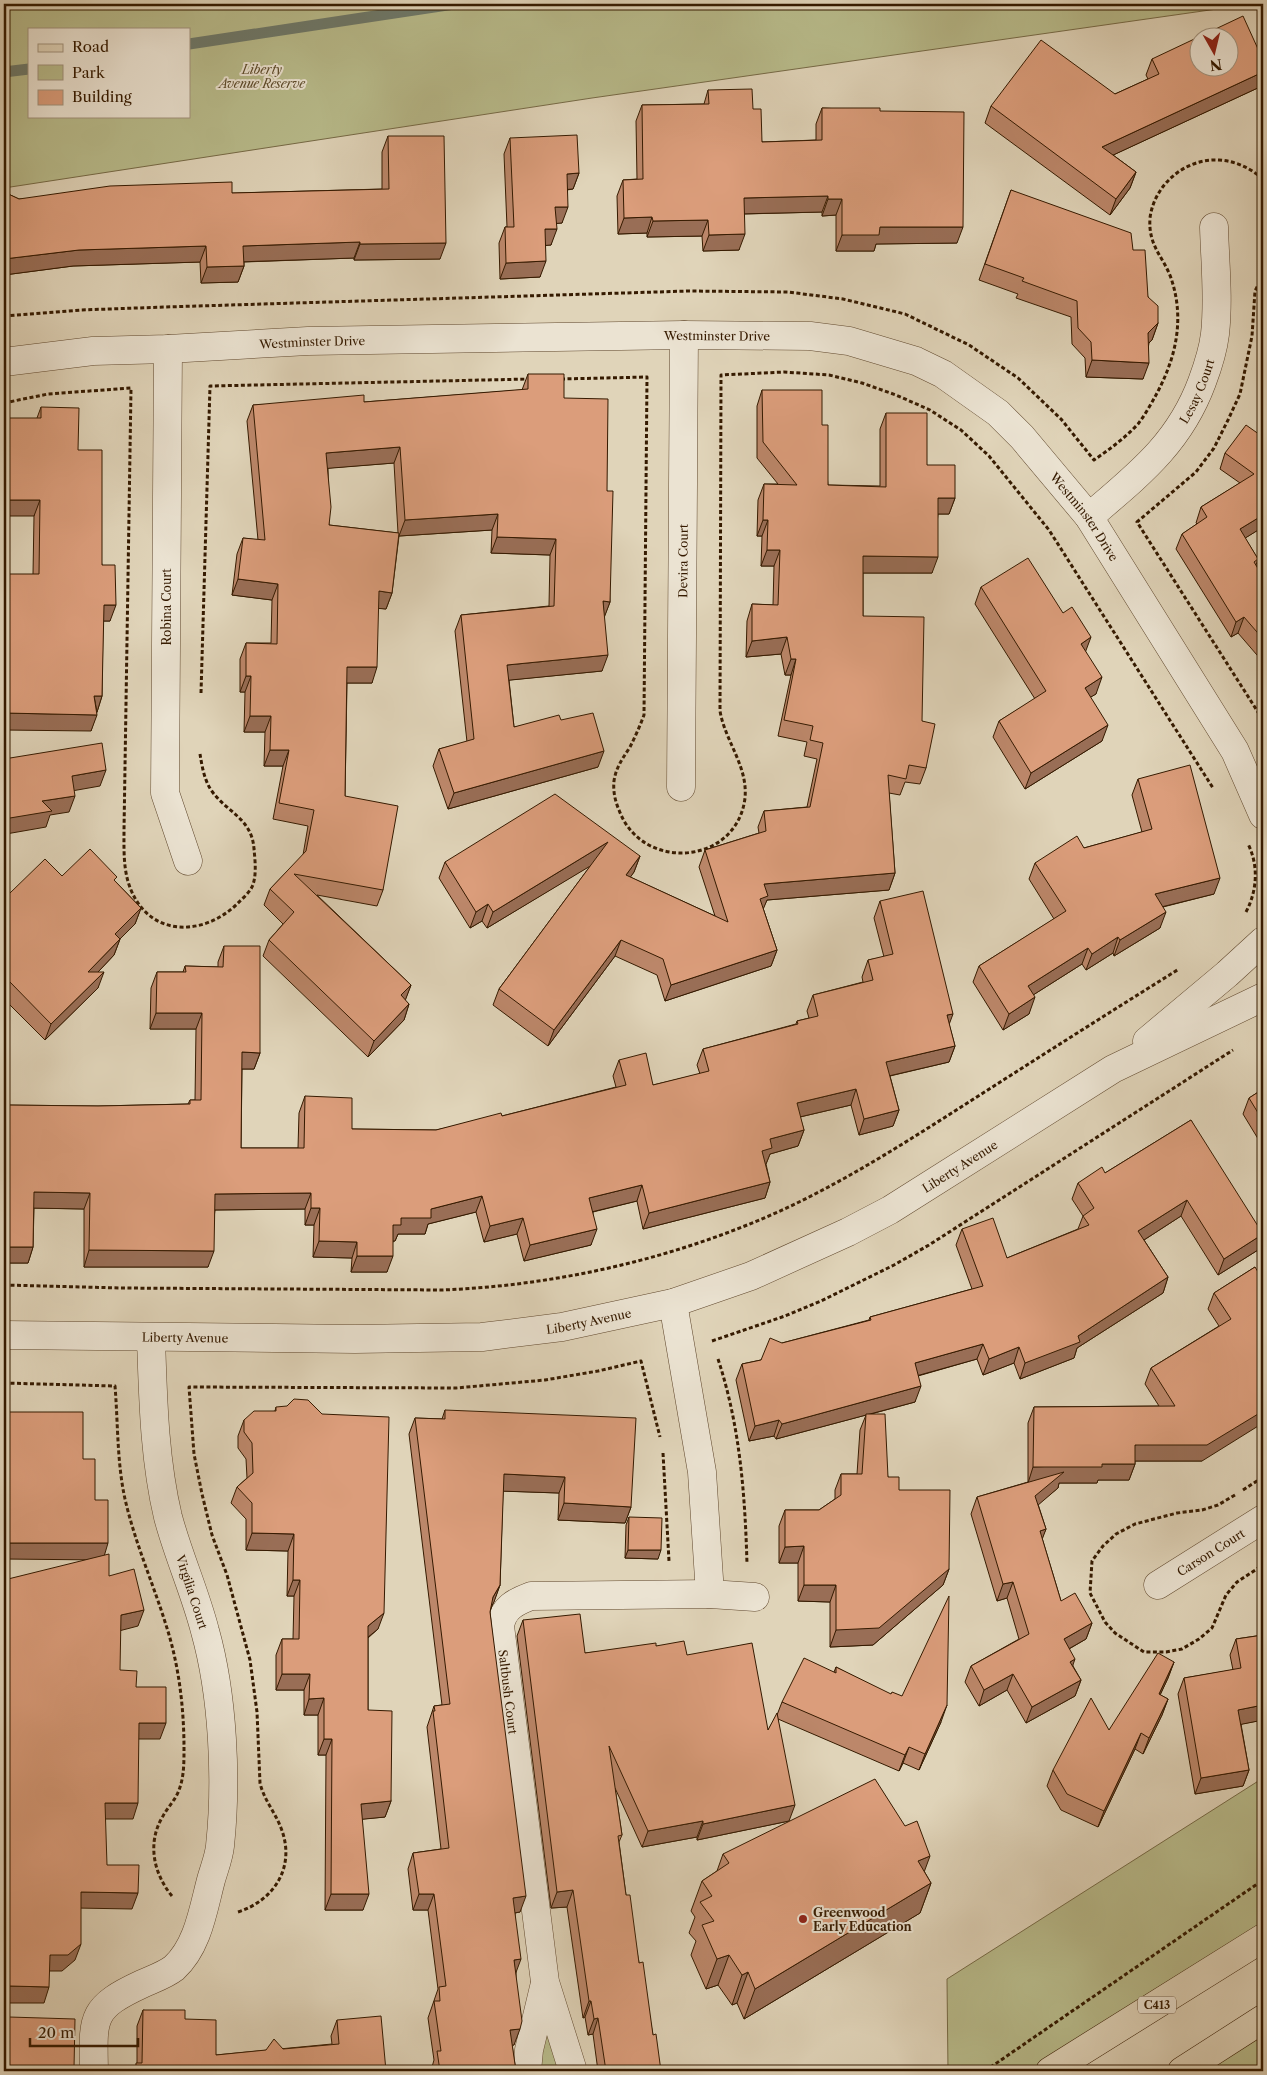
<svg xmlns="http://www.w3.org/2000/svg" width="1267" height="2075" viewBox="0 0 1267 2075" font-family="'Libre Caslon Text',serif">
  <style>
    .green { fill: #b8bb8b; stroke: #766a46; fill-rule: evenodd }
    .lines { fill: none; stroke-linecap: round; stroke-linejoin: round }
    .stream { stroke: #6e796a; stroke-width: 11 }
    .minor-casing { stroke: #60482e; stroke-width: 29 }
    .major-casing { stroke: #351a00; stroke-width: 29 }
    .path { stroke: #351a00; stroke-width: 3; stroke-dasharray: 4 2.5; stroke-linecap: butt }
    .minor { stroke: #ebe3d2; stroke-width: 28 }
    .major { stroke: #e0d4b9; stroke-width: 28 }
    .wall { fill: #bc876a; stroke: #351a00; fill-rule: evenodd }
    .shaded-wall { fill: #996e56; stroke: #351a00 }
    .building { fill: #db9d7b; stroke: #351a00; fill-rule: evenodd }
    .poi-dot { fill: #8f2418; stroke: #ebe3d2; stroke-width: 2 }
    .labels { text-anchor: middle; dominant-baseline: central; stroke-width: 4; stroke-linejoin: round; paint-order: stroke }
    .shield { fill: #ebe3d2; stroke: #6c563f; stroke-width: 1 }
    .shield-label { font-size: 11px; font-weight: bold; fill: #351a00 }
    .park-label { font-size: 12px; font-style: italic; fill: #5c4a2a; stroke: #ebe3d2 }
    .street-label { font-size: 12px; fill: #351a00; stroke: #ebe3d2 }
    .poi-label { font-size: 12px; font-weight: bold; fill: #351a00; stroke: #ebe3d2; text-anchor: start }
  </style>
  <rect width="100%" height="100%" fill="#e0d4b9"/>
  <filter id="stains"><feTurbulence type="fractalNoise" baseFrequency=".004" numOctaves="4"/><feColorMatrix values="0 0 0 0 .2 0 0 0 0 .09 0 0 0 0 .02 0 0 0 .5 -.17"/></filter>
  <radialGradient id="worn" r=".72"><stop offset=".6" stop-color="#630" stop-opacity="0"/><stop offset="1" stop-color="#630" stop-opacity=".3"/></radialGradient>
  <path class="green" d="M4,4H1252L592,98L4,188ZM29,29H189V116H29Z
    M1263,1778V1936L1047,2071H948L947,1979Z
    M1263,2019V2071H1182Z
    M544,2033L551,2036L562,2071H534Z"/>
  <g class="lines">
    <path class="stream" d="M189,44L454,4
      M4,72L29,69"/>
    <defs>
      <g id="minor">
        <path d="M168,349L165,793L188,861"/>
        <path id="s1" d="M4,362L93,351L168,349L308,341L684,335L810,336L849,341L916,361L943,374L998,413L1022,437L1089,517L1235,751L1263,815"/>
        <path id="s2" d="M1089,517C1138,475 1179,444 1202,382C1208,366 1213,351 1215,334C1219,299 1215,263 1214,227"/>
        <path id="s3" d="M681,787L684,335"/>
        <path d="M1147,1041L1227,974L1263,941"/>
        <path d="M673,1303L702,1472L710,1594"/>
        <path id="s4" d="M4,1335L355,1339L482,1337L562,1327L673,1303L751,1276L848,1232L890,1210L1113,1069L1263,997"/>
        <path id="s5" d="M1158,1585L1263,1519"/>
        <path d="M94,2071C93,2018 90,2008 142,1984C153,1979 165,1975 174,1968C198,1946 203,1910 211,1880C214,1869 219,1857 220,1846C227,1780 223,1695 205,1631C195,1592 178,1555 168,1517C154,1458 153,1397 151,1338"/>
        <path d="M527,2071L529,2050L545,1983"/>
        <path d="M573,2071L545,1982L500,1626C503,1608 515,1602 531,1596L710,1594L755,1597"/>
      </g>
      <path id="major" d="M1050,2071L1263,1938
        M1182,2071L1263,2019"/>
    </defs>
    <use href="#minor" class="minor-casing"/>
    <use href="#major" class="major-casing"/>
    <path class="path" d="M1263,275L1255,291L1252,336L1240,394L1228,420L1214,448L1196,472L1137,522L1263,720
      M4,316L81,310L165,307L689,291L788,292L843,299L905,314L969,345L1018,378L1061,419L1094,460C1110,449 1125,438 1138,424C1145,415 1151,404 1156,395C1176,358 1185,319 1171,278C1163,256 1148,246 1150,218C1154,185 1185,158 1219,160C1236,161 1250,168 1263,179
      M561,379L647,377L644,715C640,726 635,737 630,747C623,758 616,767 614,781C613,791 615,801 619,810C642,873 737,865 745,798C748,766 725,741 720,711L721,375L784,372L829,375L862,383L896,395L930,410L961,430L989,456L1049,530L1213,788
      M4,403L48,394L131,388L124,830C124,850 123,871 131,890C151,938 204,936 237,904C242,899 249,893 252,887C257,876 255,860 254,849C252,818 226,812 211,790C204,779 202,766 200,754
      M201,693L210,386L530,379
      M1246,912C1257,891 1259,866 1248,844
      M4,1285L120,1288L443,1290C563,1285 686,1256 795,1204C857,1174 914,1137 972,1100C1041,1056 1110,1012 1179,969
      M712,1341L785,1316L821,1301L894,1265L929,1245L1233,1050
      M718,1359C740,1426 745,1494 747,1564
      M4,1383L115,1386C118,1423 117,1463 125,1499C135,1543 153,1583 166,1625C179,1665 184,1708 184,1749C184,1763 184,1777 179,1790C176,1799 168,1807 163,1816C147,1842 153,1873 172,1896
      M663,1453L669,1561
      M1243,1490L1263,1477
      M1235,1495L1218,1505L1202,1510L1177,1513L1135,1524L1116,1534L1103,1546L1092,1561L1090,1593L1105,1622L1115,1633L1144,1652H1166L1182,1649L1199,1639L1212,1628L1226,1595L1237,1582L1263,1565
      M238,1912C275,1900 296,1866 281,1828C275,1812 264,1800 260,1783L257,1712L250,1660L227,1575L212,1535L202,1494L194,1454L189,1387L456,1388L545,1380L598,1371L641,1361L660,1437
      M985,2071L1263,1880"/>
    <use href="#minor" class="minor"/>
    <use href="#major" class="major"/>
  </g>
  <path class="wall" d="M1152,59L1263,60V82L1262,86L1113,155L1136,172L1130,188L1110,215L985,123L991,106L1115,94L1148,79L1146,75Z
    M708,90L753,109L762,142L816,140V124L822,108L880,111L957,243L876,244L874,251H836V215L822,216V212L744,214L739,250L703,251L702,236L647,237V233L618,234L617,196L623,180L637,179L636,121L642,105L704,104Z
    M388,136L440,259L354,260V258L244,262V266L238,282L201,283L200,262L73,266L4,275V192L19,199L382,189V152Z
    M510,138L579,173L573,189L567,190L562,223H556L551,245H545L540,277L500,279L499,243L505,227H507L504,154Z
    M1011,190L1133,250L1148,297L1158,323L1152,340L1149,343L1143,379L1086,377L1085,358L1072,344L1071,317L1016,298L1018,294L979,280Z
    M528,374L564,398L607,491L610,602L604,617L602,671L509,680L514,727L561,720L598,767L448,809L433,766L439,749L467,742L455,631L461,615L549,606L550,555L491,553L492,530L399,536L392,593L386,609L378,608L372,683H347L345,796L383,890L377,906L317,895L411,985L405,1000L409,1004L404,1020L368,1057L263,956L269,940L283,924L264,905L270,889L303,855L308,826L273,819L283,766H264L265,732H244L245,692H240V659L246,643H271L272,600L232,595L237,554L243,538L258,540L247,421L253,405L364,402L522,390ZM394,463L398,533L329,525L328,468Z
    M762,390L822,425L828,485L880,486V429L886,413L927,465L955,498L949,514H938L932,573H863V616L922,721L926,768L920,784L905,782L900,795L889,793L895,873L889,890L767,900L763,908L777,950L771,966L665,1001L657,975L615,956L548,1046L493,1005L499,989L591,865L487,928L482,921L470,928L439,878L445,862L640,856L634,872L630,877L715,916L699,867L705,850L759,833L758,827L764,811L807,807L817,759L804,756L807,742L778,736L791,675H785L781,654L746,657L747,621L752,604L773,605L774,566H761L762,536H757L758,500L764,484H778L757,458V406Z
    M41,407L78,450L102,565L110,621H103L102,696L97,712L91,731L33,574L34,516L37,418Z
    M1263,437V527L1245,538L1258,559L1256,565L1263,577V662L1238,633L1231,637L1176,549L1182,534L1197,524L1196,523L1201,507L1240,483L1220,469L1225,453Z
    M981,587L1086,652L1096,694L1090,697L1102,741L1025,789L993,737L999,721L1035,699L975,604Z
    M1138,779L1214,894L1163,907L1160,928L1114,956L1113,953L1086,970L1082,964L1033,995L1029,1014L1003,1030L973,982L979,966L1054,919L1029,879L1035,863L1084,848L1142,832L1132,795Z
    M62,876L116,882L141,908L135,924L120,939L114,955L98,972V988L45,1040L4,999L10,893Z
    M880,901L949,1024L955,1046L949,1062L890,1076L899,1110L893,1126L859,1135L851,1105L800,1117L804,1130L798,1146L770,1154L766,1164L770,1182L765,1198L643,1229L637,1201L593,1212L591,1245L524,1261L517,1234L484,1242L476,1212L428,1224L425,1234H398L395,1241H393L387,1272H351L352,1258L313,1257L314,1225H305V1209L215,1210L208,1267H84V1209L34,1208L33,1247L28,1263H4V1105L98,1106L188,1104L190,1100H195L196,1029H150L151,988L157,972H183L185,966L218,967V962L224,946L260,1053L254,1069H242L241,1148H298L299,1113L305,1096L352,1129L436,1130L502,1116L616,1087L613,1076L619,1060L653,1085L700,1074L697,1065L703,1049L796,1024L797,1021L809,1018L807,1011L813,995L863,982L862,977L868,960L884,957L874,918Z
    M1263,1042V1060L1259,1054Z
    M1263,1089V1147L1243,1114L1249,1098Z
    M1191,1120L1258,1250L1218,1275L1181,1216L1144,1240L1168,1277L1163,1293L1077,1348L1074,1358L1020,1379L1014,1363L983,1375L977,1359L918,1376L915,1402L871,1414L888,1477L899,1490L949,1569L943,1585L873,1645L830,1647V1602L798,1601V1563H779V1526L785,1510H819L835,1499V1490L841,1474H857L860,1430L866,1415L776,1439L774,1436L749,1441L736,1380L742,1364L761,1360L782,1343L869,1320L870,1317L972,1289L956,1245L962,1229L1007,1258L1078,1229L1083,1216L1072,1199L1078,1183L1105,1173Z
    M1255,1267L1202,1461H1135V1464L1129,1480H1098L1097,1483H1059L1058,1488L1038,1504L1046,1529L1042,1538L1061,1601L1092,1623L1086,1639L1069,1649L1073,1666L1081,1680L1075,1696L1026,1723L1007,1690L979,1706L965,1682L971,1666L1019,1639L1007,1598L997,1601L971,1514L977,1497L1028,1482V1423L1034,1407L1159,1406L1145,1384L1151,1368L1219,1326L1208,1309L1214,1293Z
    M276,1407L378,1629L368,1638V1710L391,1801L385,1817L362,1819L363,1910H325L326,1755H318V1715H304V1690H276V1655L282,1639H293L294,1596H287L288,1551L246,1550V1519L231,1503L237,1487L247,1478L246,1459L238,1448V1436L244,1420L275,1411Z
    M445,1410L631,1507L625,1523L558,1520L559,1493L503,1491L500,1585L492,1606L490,1612L520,1912L515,1913L516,1974L514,2045H512L516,2071H432V2067L434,2060L428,2018L438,1989L428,1910H413L408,1869L413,1853L441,1849L427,1727L434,1706L442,1705L409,1434L415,1418L442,1419Z
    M629,1517L658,1559L625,1558L626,1525Z
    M523,1620L585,1653L656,1646L687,1655L768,1730L777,1715L782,1702L834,1672L836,1667L941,1722L919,1770L903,1763L899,1771L778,1719L789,1821L697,1840V1837L642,1847L615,1788L622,1835L619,1842L626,1895L653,2035L661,2071H598L593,2034L588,2035L585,2017L583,2018L567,1907L551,1908L517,1636Z
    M1263,1635V1720L1241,1724L1249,1770L1243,1786L1195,1794L1178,1694L1184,1678L1233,1670L1230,1655L1236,1639Z
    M1174,1662L1168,1678L1160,1695L1168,1699L1162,1715L1143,1754L1135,1749L1098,1827L1061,1810L1047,1786L1053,1770L1109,1730Z
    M723,1854L924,1871L931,1883L920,1913L744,2019L737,2003L732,2005L718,1985L706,1989L691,1955L696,1941L689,1933L695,1917L691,1911L702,1881L717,1871Z
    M143,2010L185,2019L216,2055L332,2044L331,2036L337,2020L386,2071H133L137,2063V2026Z"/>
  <path class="shaded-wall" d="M1263,72V82L1262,86L1096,163L1102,147Z
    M1136,172L1130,188L1110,215L1116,199Z
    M579,173L573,189L561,190L567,174Z
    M828,196L822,212L738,214L744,198Z
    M828,199H842L836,215L822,216Z
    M555,207H568L562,223L550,224Z
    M652,217L647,233L618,234L624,218Z
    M708,220L702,236L647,237L653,221Z
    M880,227H963L957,243L876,244L874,251H836L842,235Z
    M545,229H557L551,245L539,246Z
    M745,234L739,250L703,251L709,235Z
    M360,242L354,258L237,262L243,246Z
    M446,243L440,259L354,260L360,244Z
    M206,246L200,262L73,266L4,275V259L79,250Z
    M546,261L540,277L500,279L506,263Z
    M244,266L238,282L201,283L207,267Z
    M1158,323L1152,340L1142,349L1148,333Z
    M1092,360L1149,363L1143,379L1086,377Z
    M400,447L394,463L320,469L326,453Z
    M938,498H955L949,514H933Z
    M4,500H40L34,516H4Z
    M498,514L492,530L399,536L405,520Z
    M1263,515V527L1234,545L1240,529Z
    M763,520H768L762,536H757Z
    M497,537L556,539L550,555L491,553Z
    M767,550H780L774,566H761Z
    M863,556L938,557L932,573H857Z
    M238,579L278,584L272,600L232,595Z
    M379,591L392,593L386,609L373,608Z
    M603,601L610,602L604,618Z
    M104,605H116L110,621H98Z
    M1244,617L1238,633L1231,637L1236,622Z
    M787,637L781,654L746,657L752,641Z
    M1091,637L1085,653L1081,644Z
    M608,655L602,671L501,681L507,665Z
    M791,659H796L791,675H785Z
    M347,667H377L372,683H341Z
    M246,676H251L245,692H240Z
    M1102,677L1096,694L1079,704L1085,688Z
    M94,696H102L97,712Z
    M4,713L97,715L91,731L4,730Z
    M250,716H271L265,732H244Z
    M1108,725L1102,741L1025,789L1031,773Z
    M270,750H289L283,766H264Z
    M604,751L598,767L448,809L454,793Z
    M106,770L100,786L66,792L72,776Z
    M75,796L69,812L50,815L46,827L6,834L4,840V819L42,801Z
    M608,842L602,859L487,928L493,912Z
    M640,856L634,872L620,892L626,875Z
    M895,873L889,890L767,900L762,912L754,915L764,884Z
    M1220,878L1214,894L1149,910L1155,894Z
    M488,904L482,921L470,928L476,912Z
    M141,908L135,924L109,950L115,934Z
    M1166,912L1160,928L1114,956L1120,940Z
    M1118,937L1113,953L1086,970L1092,954Z
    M120,939L114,955L83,988L88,972Z
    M621,940L615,956L548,1046L554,1030Z
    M1088,948L1082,964L1022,1002L1028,986Z
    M777,950L771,966L665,1001L671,985Z
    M104,972L98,988L45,1040L51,1024Z
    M10,982L4,999V989Z
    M411,985L405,1001L401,995Z
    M1035,997L1029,1014L1003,1030L1009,1014Z
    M409,1004L404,1020L368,1057L374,1041Z
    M156,1013H202L196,1029H150Z
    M953,1014L947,1030V1015Z
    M955,1046L949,1062L880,1078L886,1062Z
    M242,1052L260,1053L254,1069H236Z
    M856,1089L851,1105L791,1119L797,1103Z
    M899,1110L893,1126L859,1135L864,1119Z
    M804,1130L798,1146L770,1154L766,1164L756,1167L762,1151L770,1139Z
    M770,1182L765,1198L643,1229L649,1213Z
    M642,1185L637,1201L583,1214L589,1198Z
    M34,1192L90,1193L84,1209L28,1208Z
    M311,1193L305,1209L209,1210L215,1194Z
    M482,1196L476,1212L428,1224L425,1234H398L395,1241H387L393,1225L401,1218L431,1209Z
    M1187,1200L1181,1216L1133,1247L1138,1231Z
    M311,1208H320L314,1225H305Z
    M523,1218L517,1234L484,1242L490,1226Z
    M597,1229L591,1245L524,1261L530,1245Z
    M1263,1234L1258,1250L1218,1275L1224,1259Z
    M319,1241L357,1242L352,1258L313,1257Z
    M4,1247H33L28,1263H4Z
    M89,1250L214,1251L208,1267H84Z
    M357,1256H393L387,1272H351Z
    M1168,1277L1163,1293L1077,1348L1074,1358L1020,1379L1025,1363L1078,1336Z
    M983,1344L977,1359L909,1378L915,1363Z
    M1019,1347L1014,1363L983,1375L989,1359Z
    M921,1386L915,1402L776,1439L782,1424Z
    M1263,1411V1423L1202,1461H1129L1135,1445Z
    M779,1420L774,1436L749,1441L755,1426Z
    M1102,1464H1135L1129,1480H1098L1097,1483H1059L1058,1488L1030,1512L1028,1483L1033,1467Z
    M504,1474L565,1477L559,1493L498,1491Z
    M564,1503L631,1507L625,1523L558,1520Z
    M1046,1529L1040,1545V1531Z
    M252,1533L294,1534L288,1551L246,1550Z
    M4,1543H108L103,1560L4,1559Z
    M804,1546L798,1563H779L785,1547Z
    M628,1550H661L658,1559L625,1558Z
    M949,1569L943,1585L873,1645L830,1647L836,1630Z
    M293,1580H300L294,1596H287Z
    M1013,1582L1007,1598L997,1601L1003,1584Z
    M500,1585L494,1602L487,1614L493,1597Z
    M804,1585H836L830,1602L798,1601Z
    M144,1610L138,1626L115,1632L121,1615Z
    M384,1613L378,1629L362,1642L368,1626Z
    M1092,1623L1086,1639L1058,1655L1064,1639Z
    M1075,1659L1069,1676L1070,1662Z
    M1174,1662L1168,1678L1153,1710L1159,1694Z
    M282,1674H310L304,1690H276Z
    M1013,1674L1007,1690L979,1706L984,1690Z
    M1081,1680L1075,1696L1026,1723L1032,1707Z
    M324,1698L318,1715H304L309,1699Z
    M1168,1699L1162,1715L1143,1754L1149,1738Z
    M947,1705L941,1722L919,1770L925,1754Z
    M1263,1705V1720L1233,1726L1238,1710Z
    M139,1723H166L160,1739H133Z
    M1141,1733L1135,1749L1098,1827L1104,1811Z
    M324,1739H332L326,1755H318Z
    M909,1747L903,1763L899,1771L905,1755Z
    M1249,1770L1243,1786L1195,1794L1201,1778Z
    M391,1801L385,1817L355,1820L361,1804Z
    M105,1803H138L133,1819H99Z
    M795,1805L789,1821L697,1840L703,1824Z
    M703,1821L697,1837L642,1847L648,1831Z
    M930,1856L919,1886L918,1861Z
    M931,1883L920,1913L744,2019L755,1989Z
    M573,1890L567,1907L551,1908L557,1892Z
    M81,1892L138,1893L132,1909L76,1908Z
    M331,1894H369L363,1910H325Z
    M419,1894H434L428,1910H413Z
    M526,1896L520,1912L508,1914L513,1898Z
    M81,1944L75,1960L62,1971H44L50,1955Z
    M729,1955L718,1985L706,1989L717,1959Z
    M521,1959L515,1975L514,1960Z
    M748,1972L737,2003L732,2005L742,1975Z
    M10,1986L49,1987L44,2003H4V1988Z
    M589,2001H591L585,2017L583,2018Z
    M598,2018L593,2034L588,2035L594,2019Z
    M520,2029L514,2045L504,2046L510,2030Z
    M65,2068H74L73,2071H63Z"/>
  <path class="building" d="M1243,16L1263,60V72L1102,147L1136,172L1116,199L991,106L1041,40L1115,94L1159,74L1152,59ZM1200,38H1230V68H1200Z
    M752,89L753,109H761L762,142L822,140V108H880V111L964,112L963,227H880L879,235H842V199H828V196L744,198L745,234L709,235L708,220L653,221L652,217L624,218L623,180L643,179L642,105L709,104L708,90Z
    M577,135L579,173L567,174L568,207H555L557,229H545L546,261L506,263L505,227H514L510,138Z
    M388,136H444L446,243L360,244V242L243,246L244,266L207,267L206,246L79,250L4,259V192L19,199L110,186L232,182V193L389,189Z
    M1011,190L1131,233L1133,250H1145L1148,297L1158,306V323L1148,333L1149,363L1092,360L1091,342L1078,328L1077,301L1022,281L1024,278L985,264Z
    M528,374H564V398L608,399L607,491H613L610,602L603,601L608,655L507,665L514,727L559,715L561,720L593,713L604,751L454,793L439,749L474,739L461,615L554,606L556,539L497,537L498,514L405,520L400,447L326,453L331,507L329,525L399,533L392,593L379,591L377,667H347L345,796L398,806L383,890L294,874L411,985L401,995L409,1004L374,1041L269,940L294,912L270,889L306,851L314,810L279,803L289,750H270L271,716H250L251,676H246V643L277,644L278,584L238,579L243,538L265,540L253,405L364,395V402L528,389Z
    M762,390H822V425H828V485L886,487V413H927V465H955V498H938V557L863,556V616L924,617L922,721L935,724L926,768L909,765L906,779L888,775L895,873L764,884L768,896L760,899L777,950L671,985L663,959L621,940L554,1030L499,989L608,842L493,912L488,904L476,912L445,862L555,794L640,856L626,875L728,922L705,850L766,831L764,811L810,807L823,743L810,740L813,726L784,720L796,659H791L787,637L752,641V604L778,605L780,550H767L768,520H763L764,484L797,485L763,442Z
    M41,407L79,408L78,450H102V565H115L116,605H104L102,696H94L97,715L4,713V574H39L40,500H4V418H41Z
    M1246,425L1263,437V515L1240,529L1258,559L1254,562L1263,577V639L1244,617L1236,622L1182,534L1207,517L1201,507L1254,474L1225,453Z
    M1028,558L1063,613L1072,607L1091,637L1081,644L1102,677L1085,688L1108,725L1031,773L999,721L1046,691L981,587Z
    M102,743L106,770L72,776L75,796L42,801L52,811L4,819L9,824L4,825V759Z
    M1190,765L1220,878L1155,894L1166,912L1120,940L1118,937L1092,954L1088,948L1028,986L1035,997L1009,1014L979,966L1066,911L1035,863L1077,836L1084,848L1152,829L1138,779Z
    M90,849L117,877L114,880L141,908L115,934L120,939L88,972H104L51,1024L10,982L4,989V886L10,893L45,859L62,876Z
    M923,891L953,1014L947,1015L955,1046L886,1062L899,1110L864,1119L856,1089L797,1103L804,1130L770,1139L772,1148L762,1151L770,1182L649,1213L642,1185L589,1198L597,1229L530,1245L523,1218L490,1226L482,1196L431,1209V1218H401V1225H393V1256H357V1242L319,1241L320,1208H311V1193L215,1194L214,1251L89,1250L90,1193L34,1192L33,1247H4V1105L98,1106L190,1104V1100H201L202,1013H156L157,972H186L185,966L223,967L224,946H260V1053L242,1052L241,1148H304L305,1096L352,1098V1129L436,1130L501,1113L502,1116L626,1085L619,1060L646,1053L653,1085L709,1071L703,1049L798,1024L797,1021L818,1016L813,995L873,980L868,960L893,954L880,901Z
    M1263,1089V1121L1249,1098Z
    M1191,1120L1263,1234L1224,1259L1187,1200L1138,1231L1168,1277L1078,1336L1080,1342L1025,1363L1019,1347L989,1359L983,1344L915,1363L921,1386L782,1424L779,1420L755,1426L742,1364L761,1360L770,1338L782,1343L871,1320L870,1317L983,1286L962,1229L993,1218L1007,1258L1089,1225L1083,1216L1094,1208L1078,1183L1102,1167L1105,1173Z
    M1255,1267L1263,1280V1411L1207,1445H1135V1464H1102V1467H1033L1034,1407L1175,1406L1151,1368L1231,1319L1214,1293Z
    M4,1398H9V1412H83V1459H95V1500H108V1543H4Z
    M294,1399L308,1400L322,1414L389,1417L384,1613L368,1626V1710L392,1711L391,1801L361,1804L369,1894H331L332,1739H324V1698L309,1699L310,1674H282V1639H299L300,1580H293L294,1534L252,1533V1503L237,1487L253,1473L252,1443L244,1432V1420L254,1411H276V1407L287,1406Z
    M445,1410L636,1418L631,1507L564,1503L565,1477L504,1474L500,1585L493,1597L490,1612L526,1896L513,1898L521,1959L514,1960L522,2021L520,2029L510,2030L516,2071H440L437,2051H441L434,2001H440L439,1987L446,1986L434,1894H419L413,1853L449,1848L433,1711H435L434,1706L450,1704L415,1418L445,1419Z
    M866,1414H885L888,1477H899V1490H950L949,1569L879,1628L836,1630V1585H804V1546L785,1547V1510H819L841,1495V1474H862Z
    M1064,1472L1035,1496L1046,1529L1040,1531L1061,1601L1075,1593L1092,1623L1064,1639L1075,1659L1070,1662L1081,1680L1032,1707L1013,1674L984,1690L971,1666L1029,1634L1013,1582L1003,1584L977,1497Z
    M629,1517L662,1518L661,1550H628Z
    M109,1554V1576L134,1569L144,1610L121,1615L120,1670L137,1671L136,1687H166V1723H139L138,1803H105L107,1865H139L138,1893L81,1892V1944L68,1955H50L49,1987L10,1986L4,1988V1580Z
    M949,1596L947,1705L925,1754L909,1747L905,1755L782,1702L804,1658L836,1673V1667L891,1694L892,1692L902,1696Z
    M580,1614L585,1653L656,1643V1646L684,1641L687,1655L752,1643L768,1730L777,1713L795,1805L703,1824V1821L648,1831L609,1746L622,1835L618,1836L626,1895H630L639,1963L643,1962L653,2035L656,2034L661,2071H606L598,2018L594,2019L591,2001H589L573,1890L557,1892L523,1620Z
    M1263,1635V1705L1238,1710L1249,1770L1201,1778L1184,1678L1241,1668L1236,1639Z
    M1158,1653L1174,1662L1159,1694L1168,1699L1149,1738L1141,1733L1104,1811L1067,1794L1053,1770L1091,1698L1109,1730Z
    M875,1779L905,1826L917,1821L930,1856L918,1861L931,1883L755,1989L748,1972L742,1975L729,1955L717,1959L702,1925L714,1921L700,1902L712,1896L702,1881L729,1863L723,1854Z
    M143,2010H185V2019L216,2020V2055L266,2050L274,2039L283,2049L339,2044L337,2020L381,2016L386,2071H136V2063H142Z
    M4,2016L9,2017L75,2019L74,2068H65V2071H4Z"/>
  <circle class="poi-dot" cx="803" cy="1919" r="5"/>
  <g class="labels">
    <rect class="shield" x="1138" y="1996.5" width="38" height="17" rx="4"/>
    <g class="shield-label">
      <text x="1157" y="2005">C413</text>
    </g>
    <g class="park-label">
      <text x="262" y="69">Liberty<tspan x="262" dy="14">Avenue Reserve</tspan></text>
    </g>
    <g class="street-label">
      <text stroke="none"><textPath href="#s1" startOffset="714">Westminster Drive</textPath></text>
      <text stroke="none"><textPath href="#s1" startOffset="309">Westminster Drive</textPath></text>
      <text stroke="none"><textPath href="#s2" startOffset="168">Lesay Court</textPath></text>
      <text stroke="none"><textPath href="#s1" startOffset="1149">Westminster Drive</textPath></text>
      <text stroke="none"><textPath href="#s3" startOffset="226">Devira Court</textPath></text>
      <text transform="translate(166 607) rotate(-90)">Robina Court</text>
      <text stroke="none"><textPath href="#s4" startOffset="991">Liberty Avenue</textPath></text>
      <text stroke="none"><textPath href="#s4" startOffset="586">Liberty Avenue</textPath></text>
      <text stroke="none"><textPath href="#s4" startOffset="181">Liberty Avenue</textPath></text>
      <text stroke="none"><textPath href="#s5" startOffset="62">Carson Court</textPath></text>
      <text transform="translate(192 1592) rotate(72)">Virgilia Court</text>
      <text transform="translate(508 1692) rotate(83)">Saltbush Court</text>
    </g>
    <g class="poi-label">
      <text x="813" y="1912">Greenwood<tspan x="813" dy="14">Early Education</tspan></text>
    </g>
  </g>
  <rect width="1267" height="2075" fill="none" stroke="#e0d4b9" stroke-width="20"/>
  <rect x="5" y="5" width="1257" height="2065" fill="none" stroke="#351a00" stroke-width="2.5"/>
  <rect x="10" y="10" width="1247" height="2055" fill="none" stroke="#351a00"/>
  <rect x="28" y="28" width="162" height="90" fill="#ebe3d2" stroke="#a2937e"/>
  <rect x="38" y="44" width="25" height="8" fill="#e0d4b9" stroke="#a2937e"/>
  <text x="72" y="52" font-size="15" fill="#351a00">Road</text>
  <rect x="38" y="65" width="25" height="15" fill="#b8bb8b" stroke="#a2937e"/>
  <text x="72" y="78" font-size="15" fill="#351a00">Park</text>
  <rect x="38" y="90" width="25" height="15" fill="#db9d7b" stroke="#a2937e"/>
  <text x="72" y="102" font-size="15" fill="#351a00">Building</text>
  <g transform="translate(1214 52) rotate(172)"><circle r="24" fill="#ebe3d2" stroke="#a2937e"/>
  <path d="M0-4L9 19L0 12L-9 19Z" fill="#8f2418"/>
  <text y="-8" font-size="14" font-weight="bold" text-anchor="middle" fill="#351a00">N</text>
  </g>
  <path d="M30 2038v8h108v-8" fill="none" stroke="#351a00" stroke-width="2.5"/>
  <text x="38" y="2038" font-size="15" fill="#351a00" stroke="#ebe3d2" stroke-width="4" paint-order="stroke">20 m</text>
  <rect width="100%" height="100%" filter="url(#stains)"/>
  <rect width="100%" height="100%" fill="url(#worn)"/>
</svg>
